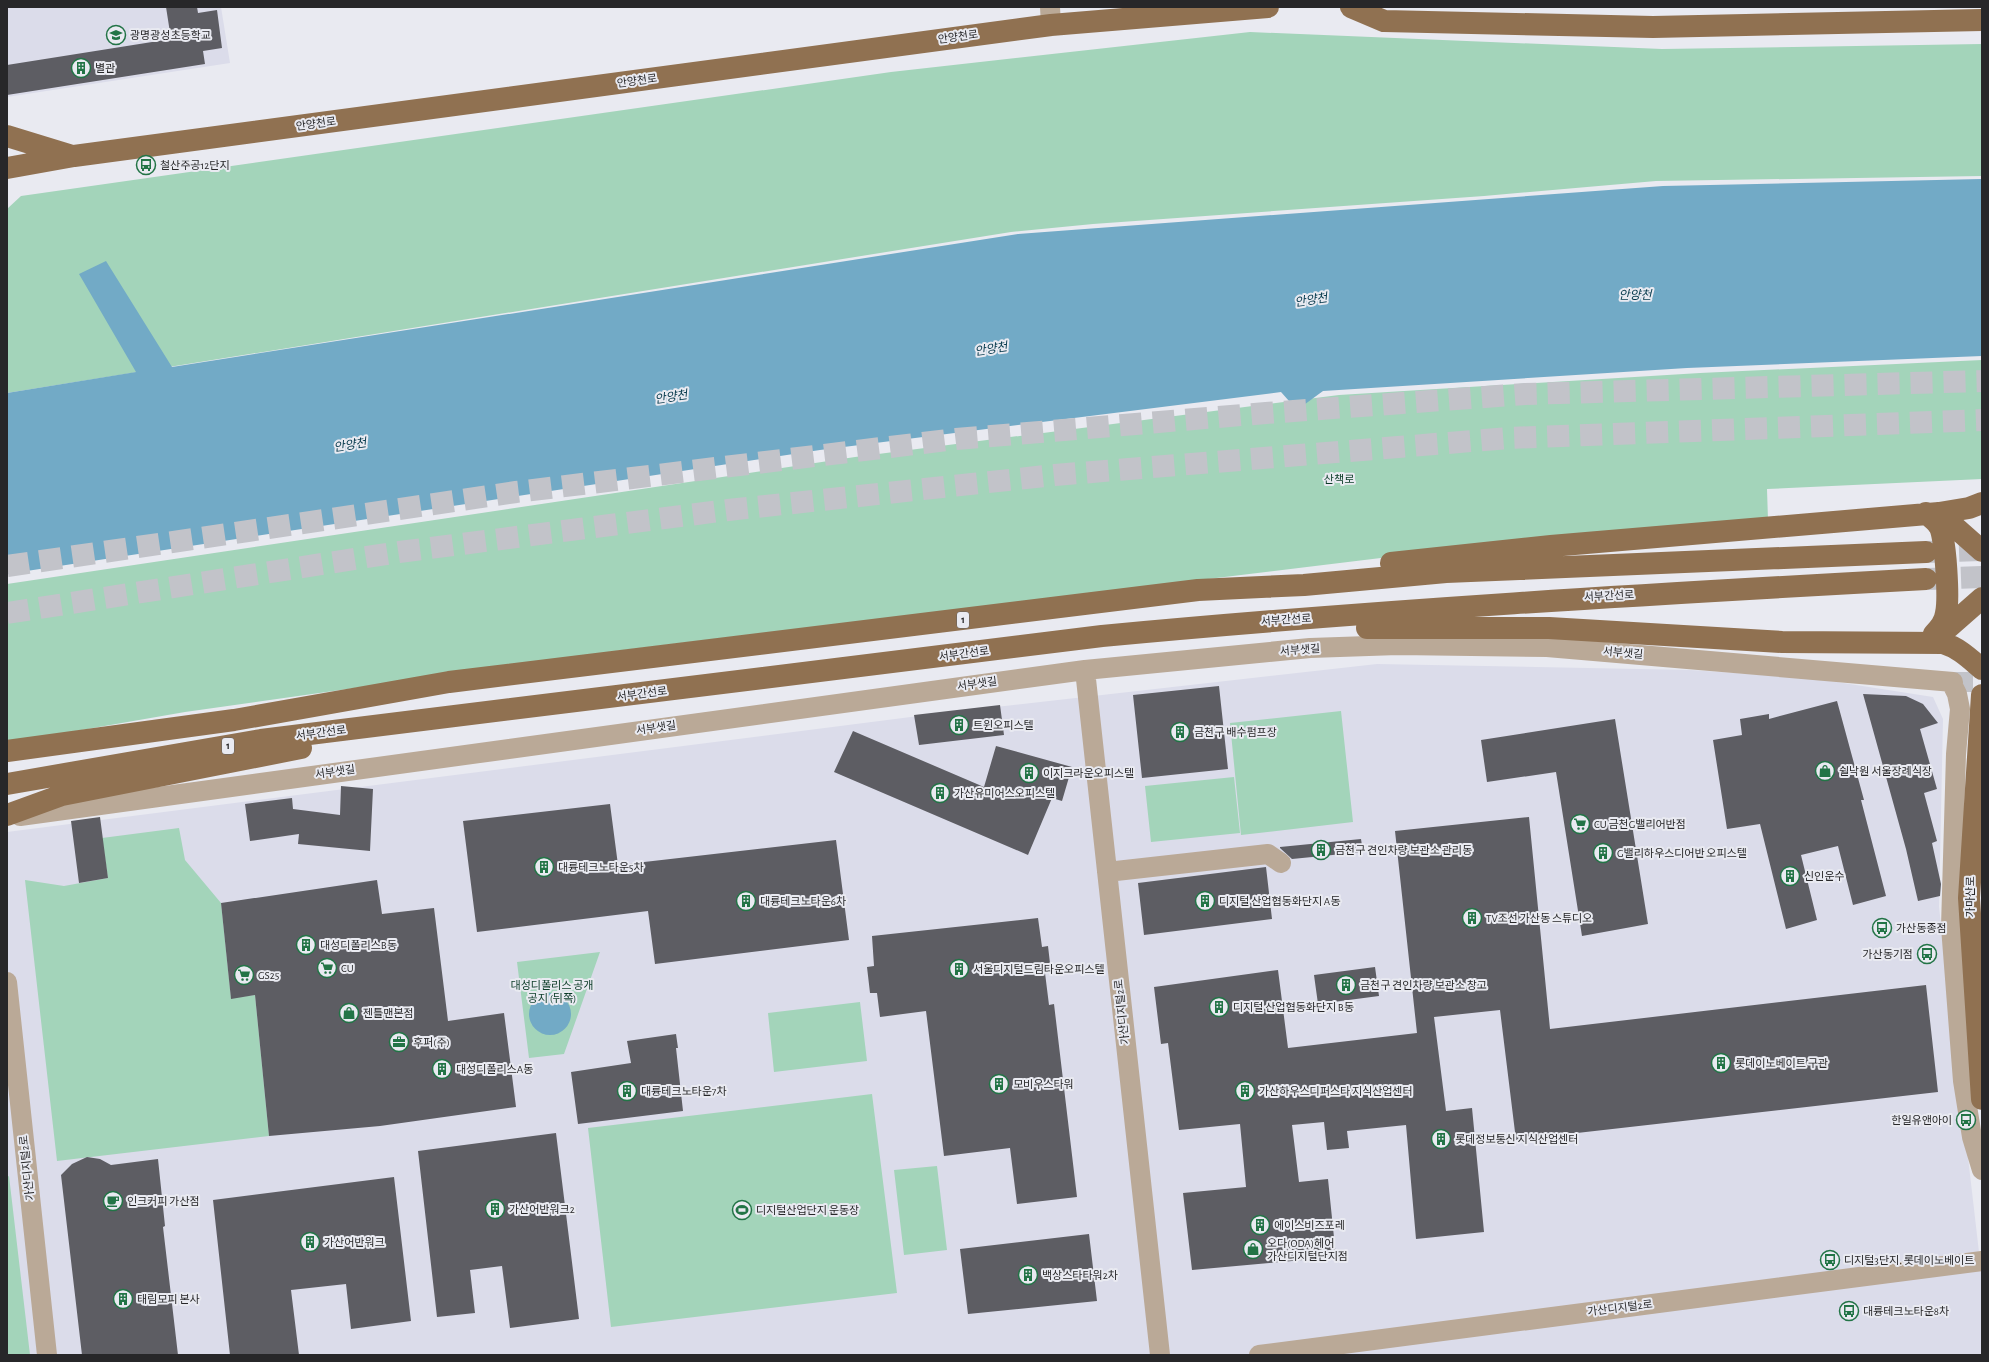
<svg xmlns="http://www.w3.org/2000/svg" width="1989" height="1362" viewBox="0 0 1989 1362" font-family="'Alegreya Sans','Noto Sans KR',sans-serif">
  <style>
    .built { fill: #dbdcea }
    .green { fill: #a3d4ba }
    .water { fill: #72aac6 }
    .building { fill: #5d5d63 }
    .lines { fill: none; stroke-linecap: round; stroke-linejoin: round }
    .minor-tunnel { stroke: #c2c3c9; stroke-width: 20; stroke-dasharray: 20 10; stroke-linecap: butt }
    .major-tunnel { stroke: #c2c3c9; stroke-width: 22; stroke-dasharray: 22 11; stroke-linecap: butt }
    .highway-tunnel { stroke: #c2c3c9; stroke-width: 22; stroke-dasharray: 22 11; stroke-linecap: butt }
    .minor { stroke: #baa997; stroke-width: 20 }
    .major { stroke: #907151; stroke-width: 22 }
    .labels { text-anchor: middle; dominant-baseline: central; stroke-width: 4; stroke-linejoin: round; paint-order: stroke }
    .shield { fill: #e9eaf1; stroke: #616265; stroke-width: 1 }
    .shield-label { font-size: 10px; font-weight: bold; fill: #272729 }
    .poi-label { font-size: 11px; fill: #272729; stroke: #e9eaf1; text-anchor: start }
    .street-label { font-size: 11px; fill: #272729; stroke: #e9eaf1 }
    .park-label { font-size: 11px; fill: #0a3a26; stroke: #e9eaf1 }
    .water-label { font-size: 12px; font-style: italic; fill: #04384b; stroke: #e9eaf1 }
  </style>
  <rect width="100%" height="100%" fill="#e9eaf1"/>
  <path class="built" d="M7,7H221L230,63L7,97Z
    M1377,664L1690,670L1811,678L1933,697L1943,719L1939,907L1982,1278V1355H7V832L942,713Z"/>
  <path class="green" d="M1250,32L1662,49L1982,44V176L1656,181L1484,196L1093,224L1011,232L7,393V209L21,196L891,72Z
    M1982,360V479L1767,489L1768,520L1471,547L616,651L185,712L7,743V584L855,457L1339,395L1700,373Z
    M1341,711L1353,822L1241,835L1230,723Z
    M1234,777L1240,833L1151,842L1145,786Z
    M179,828L185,860L221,903L231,998L255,995L269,1136L57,1161L25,880L64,886L108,878L102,838Z
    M600,952L564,1054L529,1058L517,962Z
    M860,1002L867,1061L774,1072L768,1013Z
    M872,1094L897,1293L611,1327L588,1128Z
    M937,1166L947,1250L904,1255L894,1170Z
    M9,1176L30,1355H7V1177Z"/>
  <path class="water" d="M1982,179V356L1687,368L1323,391L1297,410L1281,392L820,450L7,574V393L136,372L79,274L106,261L172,367L1018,234L1663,186Z
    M529 1014a21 21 0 1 1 42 0a21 21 0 1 1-42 0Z"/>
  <path class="building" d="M166,7H197L198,13L217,10L222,48L203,51L205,64L7,95V65L171,39Z
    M1219,686L1228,769L1142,778L1133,695Z
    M1863,694L1906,696L1923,704L1938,723L1920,729L1937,789L1924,793L1937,841L1932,843L1941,884L1940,896L1918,901L1906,849Z
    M1837,701L1864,800H1861L1886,896L1853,905L1838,846L1801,855L1817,920L1786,929L1760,824L1727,829L1713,740L1742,735L1740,719L1769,714V719Z
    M1000,705L1004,735L919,745L914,715Z
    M1615,719L1648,924L1582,936L1556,772L1487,782L1481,740Z
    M853,731L984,787L996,746L1072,767L1062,801L1052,798L1028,855L834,772Z
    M341,786L373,789L370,851L298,844L299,834L250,841L245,804L292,798L293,809L340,815Z
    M610,804L618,865L836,840L849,940L655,964L648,911L477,932L463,821Z
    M100,817L108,878L79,883L71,821Z
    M1529,817L1550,1029L1926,985L1938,1092L1516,1140L1500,1010L1434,1017L1446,1111L1472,1108L1484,1232L1416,1239L1406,1125L1347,1131L1349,1148L1327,1150L1324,1122L1292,1125L1299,1182L1328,1179L1336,1257L1192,1270L1183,1193L1246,1187L1240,1124L1179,1130L1168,1043L1161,1044L1154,987L1278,970L1288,1048L1417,1033L1395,831Z
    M1361,839L1363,852L1292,859L1280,848V847Z
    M1266,867L1272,919L1144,935L1138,883Z
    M377,880L382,914L434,908L448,1021L504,1013L516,1107L380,1126L269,1136L255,995L231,999L221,903Z
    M1038,918L1042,947L1048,946L1051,972L1045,973L1049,1005L1054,1004L1077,1197L1017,1204L1010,1148L944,1156L926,1011L880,1017L877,993H870L867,967L874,966L872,936Z
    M1375,967L1379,996L1318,1004L1314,975Z
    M676,1034L678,1048H676L683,1111L578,1124L571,1072L631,1063L627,1041Z
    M556,1133L579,1319L510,1328L502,1266L470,1270L475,1313L437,1317L418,1151Z
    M87,1157L100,1159L111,1165L158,1159L165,1226L163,1227L178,1355H82L61,1175L72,1164Z
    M394,1177L411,1321L351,1329L346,1284L291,1290L299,1355H230L213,1200Z
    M1089,1234L1097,1301L968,1314L960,1249Z"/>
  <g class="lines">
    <path class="minor-tunnel" d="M1953,682H1982"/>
    <path class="major-tunnel" d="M1926,552L1982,550
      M1928,579L1982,577"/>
    <path class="highway-tunnel" d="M7,566L516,492L956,439L1266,413L1525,394L1982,381
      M7,613L399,552L728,510L1055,475L1509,438L1982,420"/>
    <path class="minor" d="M1050,7L1051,25
      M1085,670L1160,1355
      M1951,682L1957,694L1960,709L1956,754L1951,927L1963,1081L1972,1137L1982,1170
      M20,816L1085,670L1310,648L1398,645L1547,647L1953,682
      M1107,872L1268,854L1281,863
      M7,982L47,1355
      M1259,1355L1982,1261"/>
    <path class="major" d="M1351,7L1384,21L1653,27L1982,20
      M7,136L69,155
      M7,168L74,156L1051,25L1268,7
      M1926,513C1930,517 1936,521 1939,526C1946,536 1949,600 1946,613C1945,622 1940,628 1934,634
      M1939,513L1982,551
      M1391,563L1551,546L1939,513L1969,508L1982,503
      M1367,628H1549L1782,642L1943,643C1959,648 1969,658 1982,669
      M1936,633L1949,627L1982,598
      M1982,695L1969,898L1982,1099
      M7,751L234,720L449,682L1198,590L1304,585L1446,572L1926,552
      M7,784L261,740L1102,636C1377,610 1651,594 1926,579
      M7,815L62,795L301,748"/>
  </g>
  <defs>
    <symbol id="school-ring" viewBox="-11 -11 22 22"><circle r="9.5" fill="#e9eaf1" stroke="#227446" stroke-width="1.5"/><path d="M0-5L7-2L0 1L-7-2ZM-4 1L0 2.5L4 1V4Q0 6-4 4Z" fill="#227446"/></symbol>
    <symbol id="building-ring" viewBox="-11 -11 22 22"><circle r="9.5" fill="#e9eaf1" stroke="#227446" stroke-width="1.5"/><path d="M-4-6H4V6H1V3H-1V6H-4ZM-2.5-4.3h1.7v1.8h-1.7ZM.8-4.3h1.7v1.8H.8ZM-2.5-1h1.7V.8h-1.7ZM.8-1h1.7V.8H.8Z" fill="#227446"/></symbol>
    <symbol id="bus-ring" viewBox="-11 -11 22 22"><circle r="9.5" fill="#e9eaf1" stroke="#227446" stroke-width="1.5"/><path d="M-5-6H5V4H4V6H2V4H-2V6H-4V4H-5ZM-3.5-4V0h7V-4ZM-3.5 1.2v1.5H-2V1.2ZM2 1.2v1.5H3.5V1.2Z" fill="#227446"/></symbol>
    <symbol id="shop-ring" viewBox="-11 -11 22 22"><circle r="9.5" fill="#e9eaf1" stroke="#227446" stroke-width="1.5"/><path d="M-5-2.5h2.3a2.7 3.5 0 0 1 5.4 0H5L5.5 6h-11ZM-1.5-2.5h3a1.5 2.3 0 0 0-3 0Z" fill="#227446"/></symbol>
    <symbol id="supermarket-ring" viewBox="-11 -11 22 22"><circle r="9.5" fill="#e9eaf1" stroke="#227446" stroke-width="1.5"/><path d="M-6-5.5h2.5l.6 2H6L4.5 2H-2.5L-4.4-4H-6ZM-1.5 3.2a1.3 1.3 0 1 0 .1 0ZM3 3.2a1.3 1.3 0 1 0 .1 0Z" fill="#227446"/></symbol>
    <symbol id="office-ring" viewBox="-11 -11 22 22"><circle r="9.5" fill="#e9eaf1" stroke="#227446" stroke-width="1.5"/><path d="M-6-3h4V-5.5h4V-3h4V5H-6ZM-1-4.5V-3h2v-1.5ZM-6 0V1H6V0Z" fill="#227446"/></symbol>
    <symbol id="cafe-ring" viewBox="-11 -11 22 22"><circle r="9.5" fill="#e9eaf1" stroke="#227446" stroke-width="1.5"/><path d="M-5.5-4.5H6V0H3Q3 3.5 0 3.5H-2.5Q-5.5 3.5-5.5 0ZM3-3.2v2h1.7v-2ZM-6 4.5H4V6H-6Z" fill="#227446"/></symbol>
    <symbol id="stadium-ring" viewBox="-11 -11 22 22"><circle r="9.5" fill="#e9eaf1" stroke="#227446" stroke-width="1.5"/><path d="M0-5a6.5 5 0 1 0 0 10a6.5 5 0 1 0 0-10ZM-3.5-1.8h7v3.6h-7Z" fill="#227446"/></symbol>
  </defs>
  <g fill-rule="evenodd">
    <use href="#school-ring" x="105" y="24" width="22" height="22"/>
    <use href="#building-ring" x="70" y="57" width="22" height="22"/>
    <use href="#bus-ring" x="135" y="154" width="22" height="22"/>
    <use href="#building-ring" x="948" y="714" width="22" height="22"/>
    <use href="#building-ring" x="1169" y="721" width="22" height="22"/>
    <use href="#shop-ring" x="1814" y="760" width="22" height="22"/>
    <use href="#building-ring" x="1018" y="762" width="22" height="22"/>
    <use href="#building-ring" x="929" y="782" width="22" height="22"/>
    <use href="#supermarket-ring" x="1569" y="813" width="22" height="22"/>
    <use href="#building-ring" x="1310" y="839" width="22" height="22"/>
    <use href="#building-ring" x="1592" y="842" width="22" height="22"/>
    <use href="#building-ring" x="533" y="856" width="22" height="22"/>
    <use href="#building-ring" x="1779" y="865" width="22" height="22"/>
    <use href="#building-ring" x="735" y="890" width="22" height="22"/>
    <use href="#building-ring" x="1194" y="890" width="22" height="22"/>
    <use href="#building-ring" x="1461" y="907" width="22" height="22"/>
    <use href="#bus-ring" x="1871" y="917" width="22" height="22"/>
    <use href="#building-ring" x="295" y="934" width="22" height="22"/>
    <use href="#bus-ring" x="1916" y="943" width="22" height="22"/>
    <use href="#supermarket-ring" x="316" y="957" width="22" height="22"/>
    <use href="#building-ring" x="948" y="958" width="22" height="22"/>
    <use href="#supermarket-ring" x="233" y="964" width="22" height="22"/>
    <use href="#building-ring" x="1335" y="974" width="22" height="22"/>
    <use href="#building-ring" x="1208" y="996" width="22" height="22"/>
    <use href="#shop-ring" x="338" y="1002" width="22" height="22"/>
    <use href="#office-ring" x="388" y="1031" width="22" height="22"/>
    <use href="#building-ring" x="1710" y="1052" width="22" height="22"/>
    <use href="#building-ring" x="431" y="1058" width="22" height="22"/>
    <use href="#building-ring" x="988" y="1073" width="22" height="22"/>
    <use href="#building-ring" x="616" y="1080" width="22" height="22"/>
    <use href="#building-ring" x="1234" y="1080" width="22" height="22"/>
    <use href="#bus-ring" x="1955" y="1109" width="22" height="22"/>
    <use href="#building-ring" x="1430" y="1128" width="22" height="22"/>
    <use href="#cafe-ring" x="102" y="1190" width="22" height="22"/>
    <use href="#building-ring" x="484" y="1198" width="22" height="22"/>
    <use href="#stadium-ring" x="731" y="1199" width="22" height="22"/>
    <use href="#building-ring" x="1249" y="1214" width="22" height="22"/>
    <use href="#building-ring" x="299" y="1231" width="22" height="22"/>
    <use href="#shop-ring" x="1242" y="1238" width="22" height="22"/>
    <use href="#bus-ring" x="1819" y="1249" width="22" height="22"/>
    <use href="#building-ring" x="1017" y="1264" width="22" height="22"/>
    <use href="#building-ring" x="112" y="1288" width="22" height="22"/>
    <use href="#bus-ring" x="1838" y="1300" width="22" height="22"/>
  </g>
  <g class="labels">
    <g class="shield">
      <rect x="957" y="612" width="12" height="16" rx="3"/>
      <rect x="222" y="738" width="12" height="16" rx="3"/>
    </g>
    <g class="shield-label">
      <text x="963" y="620">1</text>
      <text x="228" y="746">1</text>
    </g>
    <g class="poi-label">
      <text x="130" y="35">광명광성초등학교</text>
      <text x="95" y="68">별관</text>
      <text x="160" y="165">철산주공12단지</text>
      <text x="973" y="725">트윈오피스텔</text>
      <text x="1194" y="732">금천구 배수펌프장</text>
      <text x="1839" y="771">쉴낙원 서울장례식장</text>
      <text x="1043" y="773">이지크라운오피스텔</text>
      <text x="954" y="793">가산유미어스오피스텔</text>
      <text x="1594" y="824">CU 금천G밸리어반점</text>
      <text x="1335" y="850">금천구 견인차량 보관소 관리동</text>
      <text x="1617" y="853">G밸리하우스디어반 오피스텔</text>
      <text x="558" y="867">대륭테크노타운5차</text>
      <text x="1804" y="876">신인운수</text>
      <text x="760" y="901">대륭테크노타운6차</text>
      <text x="1219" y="901">디지털 산업협동화단지 A동</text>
      <text x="1486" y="918">TV조선 가산동 스튜디오</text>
      <text x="1896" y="928">가산동종점</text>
      <text x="320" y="945">대성디폴리스B동</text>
      <text x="1913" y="954" text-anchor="end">가산동기점</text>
      <text x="341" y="968">CU</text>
      <text x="973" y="969">서울디지털드림타운오피스텔</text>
      <text x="258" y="975">GS25</text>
      <text x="1360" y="985">금천구 견인차량 보관소 창고</text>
      <text x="1233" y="1007">디지털 산업협동화단지 B동</text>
      <text x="363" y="1013">젠틀맨본점</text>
      <text x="413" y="1042">후퍼(주)</text>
      <text x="1735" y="1063">롯데이노베이트 구관</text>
      <text x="456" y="1069">대성디폴리스A동</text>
      <text x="1013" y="1084">모비우스타워</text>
      <text x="641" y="1091">대륭테크노타운7차</text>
      <text x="1259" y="1091">가산하우스디퍼스타 지식산업센터</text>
      <text x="1952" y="1120" text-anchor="end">한일유앤아이</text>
      <text x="1455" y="1139">롯데정보통신 지식산업센터</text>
      <text x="127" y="1201">인크커피 가산점</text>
      <text x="509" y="1209">가산어반워크2</text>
      <text x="756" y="1210">디지털산업단지 운동장</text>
      <text x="1274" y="1225">에이스비즈포레</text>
      <text x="324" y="1242">가산어반워크</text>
      <text x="1267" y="1243">오다(ODA)헤어<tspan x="1267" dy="13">가산디지털단지점</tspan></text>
      <text x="1844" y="1260">디지털3단지. 롯데이노베이트</text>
      <text x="1042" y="1275">백상스타타워2차</text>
      <text x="137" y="1299">태림모피 본사</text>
      <text x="1863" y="1311">대륭테크노타운8차</text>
    </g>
    <g class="street-label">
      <text transform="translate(958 37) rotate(-8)">안양천로</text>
      <text transform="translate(637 81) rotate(-8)">안양천로</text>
      <text transform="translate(316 124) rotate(-8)">안양천로</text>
      <text transform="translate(1609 596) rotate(-3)">서부간선로</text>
      <text transform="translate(1286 620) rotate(-4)">서부간선로</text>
      <text transform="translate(1300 650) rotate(-4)">서부샛길</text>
      <text transform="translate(1623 653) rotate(5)">서부샛길</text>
      <text transform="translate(964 654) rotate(-7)">서부간선로</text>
      <text transform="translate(977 684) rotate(-8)">서부샛길</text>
      <text transform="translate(642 694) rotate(-7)">서부간선로</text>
      <text transform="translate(656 728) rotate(-8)">서부샛길</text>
      <text transform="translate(321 733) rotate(-7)">서부간선로</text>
      <text transform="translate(335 772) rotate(-8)">서부샛길</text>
      <text transform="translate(1970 897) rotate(-90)">가마산로</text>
      <text transform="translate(1122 1012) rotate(-96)">가산디지털2로</text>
      <text transform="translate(27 1168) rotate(-96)">가산디지털2로</text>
      <text transform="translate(1620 1308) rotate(-7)">가산디지털2로</text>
    </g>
    <g class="park-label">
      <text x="1339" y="479">산책로</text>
      <text x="552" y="985">대성디폴리스 공개<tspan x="552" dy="13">공지 (뒤쪽)</tspan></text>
    </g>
    <g class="water-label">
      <text x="1635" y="295">안양천</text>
      <text transform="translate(1311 300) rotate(-9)">안양천</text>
      <text transform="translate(991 349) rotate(-9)">안양천</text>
      <text transform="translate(671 397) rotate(-9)">안양천</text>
      <text transform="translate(350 445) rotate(-9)">안양천</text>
    </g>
  </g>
  <rect width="1989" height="1362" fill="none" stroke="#272729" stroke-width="16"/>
</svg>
